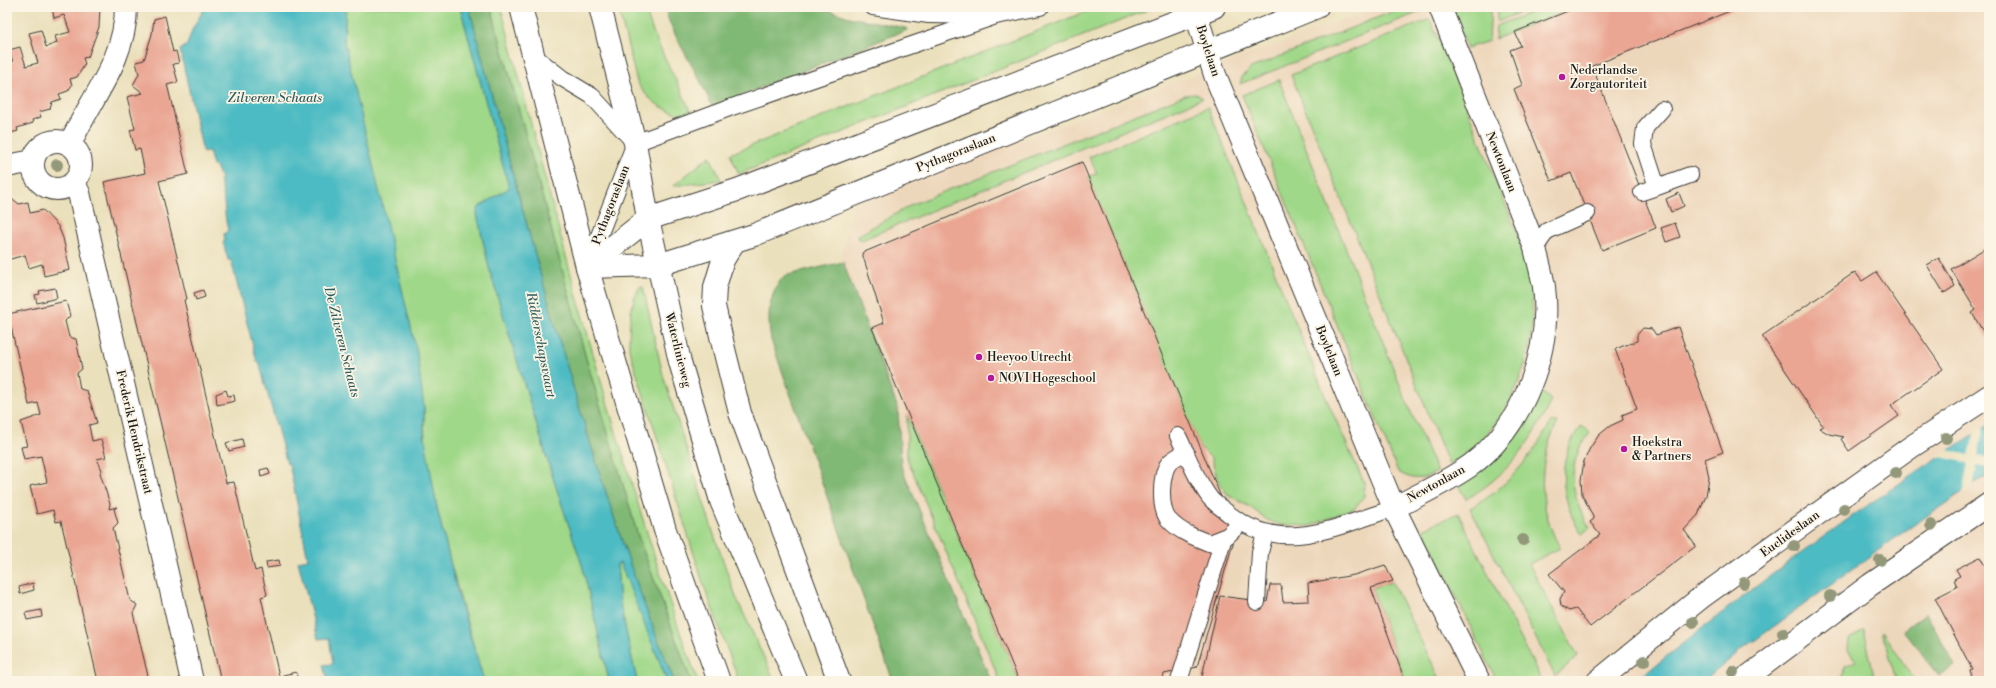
<svg xmlns="http://www.w3.org/2000/svg" width="1996" height="688" viewBox="0 0 1996 688" font-family="'Libre Bodoni',serif">
  <style>
    .built { fill: #edd7bb }
    .green { fill: #a0d889; stroke: #5e7a52 }
    .forest { fill: #80b875; stroke: #4e6a48 }
    .water { fill: #4dbbc3; stroke: #346c70 }
    .pier { fill: #ebe0bc }
    .building { fill: #eaa693 }
    .lines { fill: none; stroke-linecap: round; stroke-linejoin: round }
    .service-casing { stroke: #3b3934; stroke-width: 18 }
    .minor-casing { stroke: #3b3934; stroke-width: 24 }
    .secondary-casing { stroke: #3b3934; stroke-width: 24 }
    .primary-casing { stroke: #3b3934; stroke-width: 24 }
    .service { stroke: #fff; stroke-width: 16 }
    .minor { stroke: #fff; stroke-width: 22 }
    .secondary { stroke: #fff; stroke-width: 22 }
    .primary { stroke: #fff; stroke-width: 22 }
    .tree { fill: #929879 }
    .poi-dot { fill: #b5179e; stroke: #fcf5e5; stroke-width: 1.5 }
    .labels { text-anchor: middle; dominant-baseline: central; stroke-width: 3.5; stroke-linejoin: round; paint-order: stroke }
    .street-label { font-size: 12px; fill: #1c1c1c; stroke: #fcf5e5 }
    .poi-label { font-size: 12px; fill: #1c1c1c; stroke: #fcf5e5; text-anchor: start }
    .water-label { font-size: 13px; font-style: italic; fill: #305c5f; stroke: #fcf5e5 }
  </style>
  <rect width="100%" height="100%" fill="#fcf5e5"/>
  <filter id="ink" filterUnits="userSpaceOnUse"><feTurbulence type="fractalNoise" baseFrequency=".025" numOctaves="2"/><feDisplacementMap in="SourceGraphic" scale="8" xChannelSelector="R" yChannelSelector="G"/><feConvolveMatrix kernelMatrix="1 2 1 2 8 2 1 2 1" color-interpolation-filters="sRGB"/></filter>
  <filter id="wash" filterUnits="userSpaceOnUse"><feTurbulence type="fractalNoise" baseFrequency=".012" numOctaves="4" result="noise"/><feDisplacementMap in="SourceGraphic" scale="16" xChannelSelector="R" yChannelSelector="G"/><feGaussianBlur stdDeviation="0.9" result="paint"/><feColorMatrix in="noise" values="0 0 0 0 0 0 0 0 0 0 0 0 0 0 0 0 0 1.4 0 .05"/><feComposite in="paint" operator="in"/></filter>
  <g filter="url(#wash)">
    <rect width="100%" height="100%" fill="#ebe0bc"/>
    <path class="built" d="M1377,7H1989V681H958L840,266L852,203Z"/>
    <path class="green" d="M346,7H460L509,188L479,207L477,214L490,272L552,475L583,568L609,681H484C470,633 456,585 444,537C434,495 423,451 424,407L344,41Z
      M491,7H501C543,171 585,336 636,497C655,559 675,621 698,681H691L638,536L586,358Z
      M618,7H645C655,46 677,78 692,115C669,115 648,102 637,82Z
      M1097,7H1155L739,174L730,154Z
      M1404,7H1426L1427,9L1240,84L1242,77L1251,68Z
      M1458,7H1491L1489,41L1467,48L1452,9Z
      M1497,7H1533L1497,22Z
      M1545,7H1576L1495,39L1496,26Z
      M1430,19C1452,71 1473,122 1493,174C1507,210 1526,248 1531,286C1540,355 1510,429 1449,465L1291,75Z
      M1279,80L1407,403L1437,472C1422,480 1414,481 1398,472L1242,95Z
      M1185,95L1196,94L1203,98L859,241L857,236L913,204Z
      M1208,107L1326,398L1365,485L1364,496L1355,508L1310,526L1281,525L1267,520L1250,507L1228,495L1219,483L1211,458L1200,447L1088,177L1097,173L1089,157Z
      M710,156L721,180L673,186Z
      M641,286L643,287L663,375L713,532L736,597L775,681H739L704,586L629,349C629,333 629,299 641,286Z
      M1540,390L1551,400C1534,440 1505,478 1466,499L1458,485L1516,433Z
      M907,415L1019,681H1000L907,458Z
      M1551,422H1558C1536,463 1538,507 1560,548L1529,564L1578,656L1555,676L1470,508C1505,490 1532,457 1551,422Z
      M1582,426L1590,433C1565,463 1570,497 1590,528L1581,534C1561,500 1554,459 1582,426Z
      M1458,513L1542,681H1497L1423,529Z
      M620,562L667,681H637L620,604L617,564Z
      M1392,582L1441,681H1409L1403,675L1372,588Z
      M1864,630L1875,681H1845L1842,680L1845,666L1856,661L1848,650L1849,640Z
      M1882,631L1883,632L1915,681H1896L1887,646L1881,633Z"/>
    <path class="forest" d="M469,7H491L586,358L638,536L691,681H674C625,560 587,437 551,311C522,210 495,109 469,7Z
      M664,7H819L849,17L906,28L907,30L712,107C699,72 675,43 664,7Z
      M843,262L898,409L901,466L991,681H893L771,340C767,316 768,295 784,276Z
      M1926,613L1955,666L1939,675L1903,630Z"/>
    <path class="water" d="M205,7H346L344,41L417,353L424,407V433L437,508L459,598L484,681H328L324,665L333,664L329,638L318,639L298,561L308,559L289,463L287,464L259,362H257L231,260H228L223,242L225,241L224,234L228,230C223,213 226,196 219,180L221,179L216,166H213L209,151L203,152L180,50L187,45L192,30Z
      M460,7H469C495,109 522,210 551,311C587,437 625,560 674,681H667L620,563L617,565L620,604L637,681H609L583,568L552,475L490,272L477,214L479,207L509,188Z
      M1989,425V474L1905,531L1739,652L1704,681H1636C1749,589 1866,502 1989,425Z"/>
    <path class="pier" d="M1984,425L1978,456L1989,459V468L1977,466L1973,488L1962,495L1968,463L1936,456L1947,450L1969,455L1975,431Z"/>
    <g id="blocks">
      <path class="building" d="M52,7H100L99,27L92,46L88,57L83,58L85,64L77,77L70,79L72,85L68,91L59,94L61,99L52,102L50,109L39,112L41,117L32,120L33,123L17,128L18,131L7,134V63L13,62L9,50L20,47L26,66L38,63L29,33L41,30L46,47L57,43L55,36L70,32L64,15L54,18Z
        M1578,7H1740L1592,66L1656,228L1602,250L1571,173L1551,181L1514,89L1522,85L1510,50L1521,46L1515,32Z
        M165,16L173,52L176,51L179,63L173,64L178,82L167,85L168,88L188,174L159,181L187,299L184,300L226,483L234,482L255,571L261,569L267,595L261,597L279,676L296,672L298,681H221L104,182L145,173L140,149L135,150L130,130L135,129L127,97L143,93L133,85L139,74L136,62L144,60L152,34L154,19Z
        M1082,162L1236,533L1197,667L1164,674L1162,681H1019L872,328L884,323L862,253Z
        M1679,193L1684,206L1671,212L1666,199Z
        M14,200L19,204L28,202L30,213L43,210L58,226L63,238L70,270L44,276L42,264L29,268L25,255L7,260V202Z
        M1675,223L1680,237L1666,242L1661,228Z
        M1989,246V336L1987,338L1972,313L1976,310L1951,269Z
        M1939,258L1955,286L1944,293L1927,265Z
        M1855,272L1862,281L1876,272L1943,369L1891,405L1899,416L1849,451L1841,439L1844,437L1829,434L1819,428L1823,426L1762,336Z
        M55,288L57,298L37,303L35,295L40,294L39,291Z
        M203,290L205,297L196,300L194,293Z
        M66,301L70,316L65,321L69,337L76,339L82,369L77,373L80,389L87,391L97,423L89,425L92,441L101,439L106,457L97,459L102,470L100,473L110,504L109,509L117,507L114,509L118,523L113,528L130,600L137,605L133,613L148,676L154,681H98L61,521L56,522L53,510L37,514L30,486L47,482L41,456L24,459L21,447L27,446L21,422L41,415L38,403L29,405L8,314Z
        M1678,327L1723,452L1705,459L1709,477L1706,496L1698,515L1684,530L1696,546L1590,627L1576,609L1569,611L1561,606L1560,599L1564,592L1549,574L1600,535L1590,522L1594,519L1582,494L1581,480L1584,461L1590,448L1599,435L1610,426L1623,420L1622,415L1637,409L1615,349L1637,341V335L1643,328L1652,329L1656,335Z
        M226,390L228,396L234,395L235,401L217,405L216,394Z
        M242,439L244,447L229,451L226,443Z
        M268,468L270,474L261,477L260,470Z
        M1980,557L1989,573V681H1973L1970,670L1972,669L1935,598L1957,587L1954,579L1960,576L1956,569Z
        M279,560L280,566L267,568L266,562Z
        M1385,565L1393,581L1371,588L1405,681H1201L1220,596L1267,602L1270,585H1281L1283,602L1309,601L1308,583L1354,575Z
        M33,583L34,590L20,594L19,587Z
        M41,610L42,617L27,620L25,613Z
        M7,661H8L12,681H7Z"/>
    </g>
  </g>
  <g filter="url(#ink)">
    <use href="#blocks" fill-opacity="0" stroke="#3b3934" stroke-width="1"/>
    <g class="lines">
      <defs>
        <path id="service" d="M873,7L929,15L984,16
          M534,56L562,78L592,96L634,142
          M1657,187L1690,175
          M1642,192L1657,187L1643,144L1645,128L1662,109
          M1535,248L1547,231L1587,213
          M587,267L635,143L732,107L996,16L1040,7
          M1178,436C1188,456 1196,480 1210,498C1215,504 1223,509 1229,514C1282,556 1338,526 1394,508
          M1186,452C1181,455 1174,458 1170,462C1160,472 1159,510 1169,520C1180,532 1194,537 1209,543L1227,536L1241,523
          M1257,602L1260,552L1265,534
          M1179,681L1224,537"/>
        <path id="minor" d="M1196,14L1215,75L1394,508L1479,681
          M33 165a24 24 0 1 1 48 0a24 24 0 1 1-48 0Z
          M70,144C90,99 126,60 126,7
          M7,166L33,161
          M74,183L79,193L192,681
          M1394,508C1420,494 1447,482 1471,465C1523,426 1552,351 1544,287C1542,274 1538,261 1535,248L1440,7
          M1598,681L1703,596L1911,447L1989,396
          M1742,681L1870,585L1989,504"/>
        <path id="secondary" d="M587,267L658,265L754,235L1317,7
          M587,267L648,219L737,190L1214,7"/>
        <path id="primary" d="M521,7L587,267L665,530L719,681
          M600,7L635,143L648,219L680,362L721,501L796,681
          M734,242L723,260L715,287L714,306L724,349L740,413L839,681"/>
      </defs>
      <use href="#service" class="service-casing"/>
      <use href="#minor" class="minor-casing"/>
      <use href="#secondary" class="secondary-casing"/>
      <use href="#primary" class="primary-casing"/>
      <use href="#service" class="service"/>
      <use href="#minor" class="minor"/>
      <use href="#secondary" class="secondary"/>
      <use href="#primary" class="primary"/>
    </g>
    <g class="tree">
      <circle cx="57" cy="165" r="6"/>
      <circle cx="1946" cy="438" r="6"/>
      <circle cx="1896" cy="473" r="6"/>
      <circle cx="1844" cy="509" r="6"/>
      <circle cx="1931" cy="525" r="6"/>
      <circle cx="1523" cy="540" r="6"/>
      <circle cx="1794" cy="546" r="6"/>
      <circle cx="1880" cy="560" r="6"/>
      <circle cx="1744" cy="583" r="6"/>
      <circle cx="1830" cy="596" r="6"/>
      <circle cx="1693" cy="622" r="6"/>
      <circle cx="1783" cy="633" r="6"/>
      <circle cx="1644" cy="661" r="6"/>
      <circle cx="1733" cy="672" r="6"/>
    </g>
  </g>
  <g class="poi-dot">
    <circle cx="1562" cy="77" r="4"/>
    <circle cx="979" cy="357" r="4"/>
    <circle cx="991" cy="378" r="4"/>
    <circle cx="1624" cy="449" r="4"/>
  </g>
  <g class="labels">
    <g class="street-label">
      <text transform="translate(1208 51) rotate(72)">Boylelaan</text>
      <text transform="translate(956 153) rotate(-22)">Pythagoraslaan</text>
      <text transform="translate(1501 162) rotate(68)">Newtonlaan</text>
      <text transform="translate(611 205) rotate(-69)">Pythagoraslaan</text>
      <text transform="translate(678 350) rotate(76)">Waterlinieweg</text>
      <text transform="translate(1329 351) rotate(68)">Boylelaan</text>
      <text transform="translate(134 432) rotate(77)">Frederik Hendrikstraat</text>
      <text transform="translate(1436 484) rotate(-29)">Newtonlaan</text>
      <text transform="translate(1790 534) rotate(-36)">Euclideslaan</text>
    </g>
    <g class="poi-label">
      <text x="1570" y="70">Nederlandse<tspan x="1570" dy="14">Zorgautoriteit</tspan></text>
      <text x="987" y="357">Heeyoo Utrecht</text>
      <text x="999" y="378">NOVI Hogeschool</text>
      <text x="1632" y="442">Hoekstra<tspan x="1632" dy="14">&amp; Partners</tspan></text>
    </g>
    <g class="water-label">
      <text x="275" y="98">Zilveren Schaats</text>
      <text transform="translate(342 342) rotate(76)">De Zilveren Schaats</text>
      <text transform="translate(541 345) rotate(79)">Ridderschapsvaart</text>
    </g>
  </g>
  <rect width="1996" height="688" fill="none" stroke="#fcf5e5" stroke-width="24"/>
</svg>
